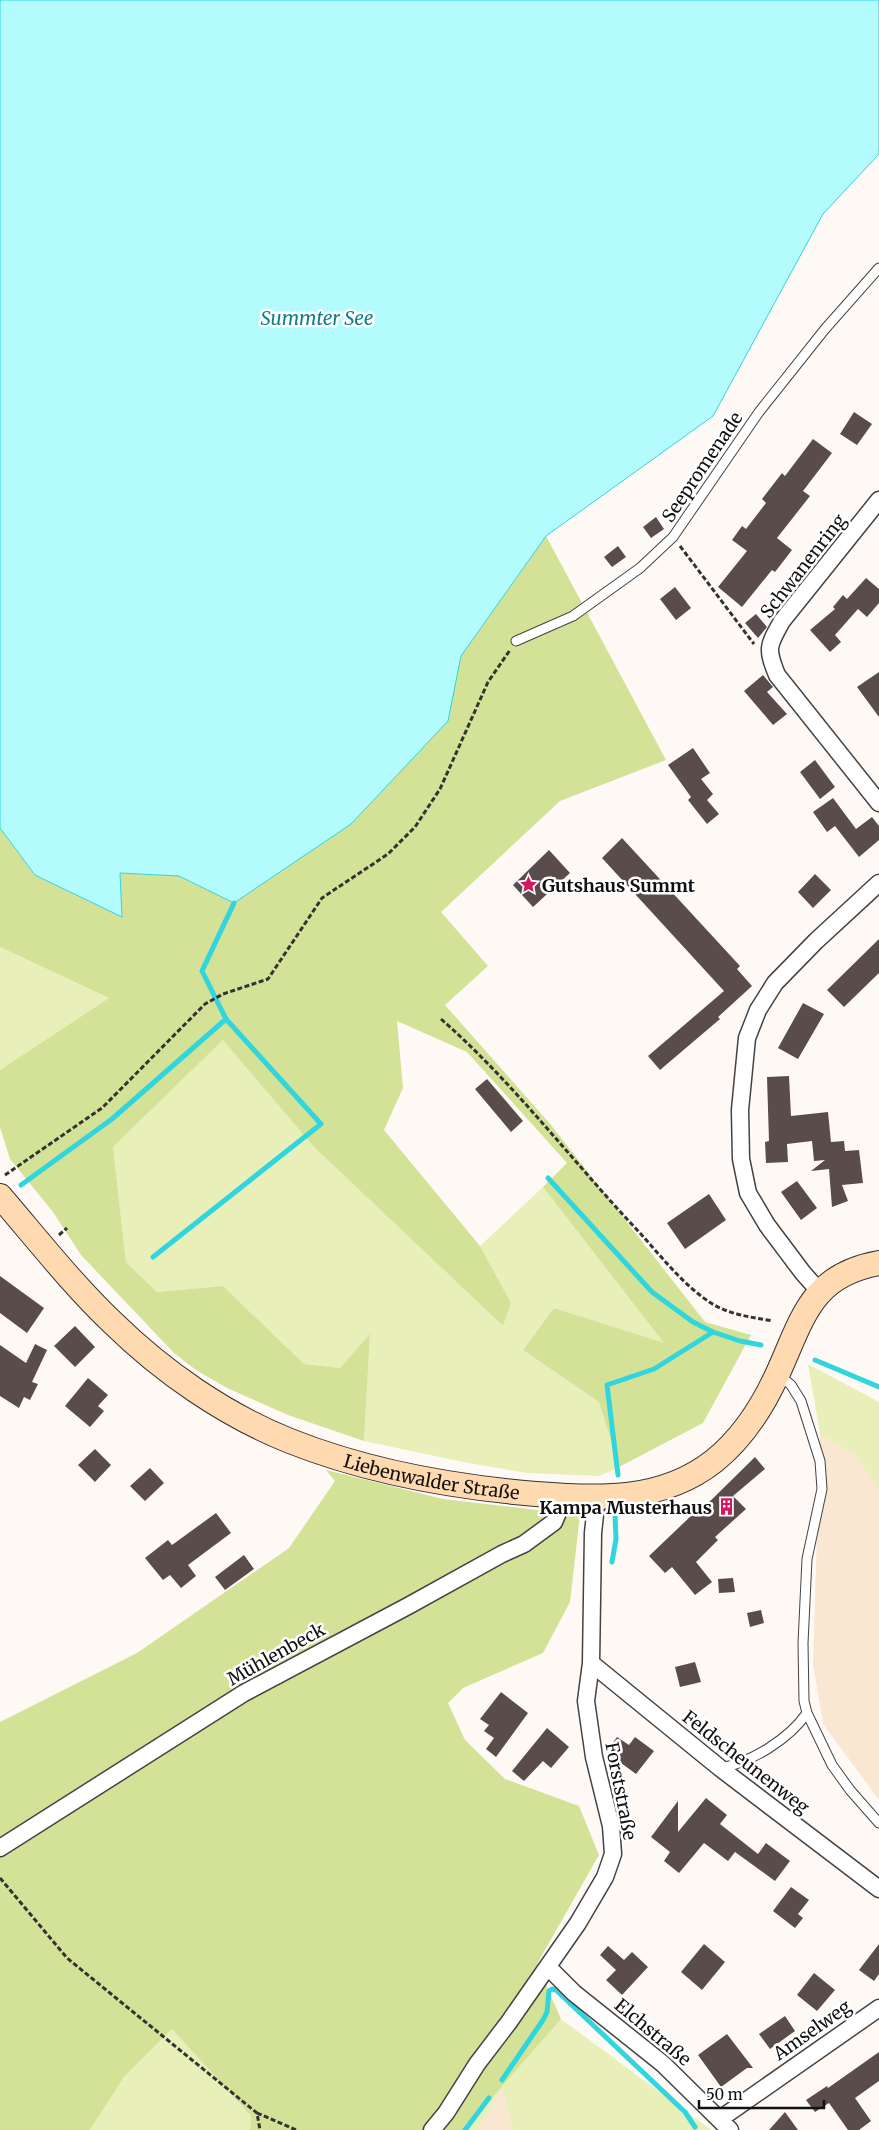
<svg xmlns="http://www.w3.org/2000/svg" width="879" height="2130" viewBox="0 0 879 2130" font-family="Merriweather,serif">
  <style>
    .farmland { fill: #f9e7d1 }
    .green { fill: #e8efb9 }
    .forest { fill: #d3e296 }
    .water { fill: #b3fbfd; stroke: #31d5dd }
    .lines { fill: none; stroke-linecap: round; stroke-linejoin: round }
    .stream { stroke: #31d5dd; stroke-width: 5 }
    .building { fill: #5b4c4c }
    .lane-casing { stroke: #444; stroke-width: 11 }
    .street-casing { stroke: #444; stroke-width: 19 }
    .secondary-casing { stroke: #333; stroke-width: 26 }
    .path { stroke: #333; stroke-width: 3; stroke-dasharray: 5 2.5; stroke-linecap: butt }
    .lane { stroke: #fff; stroke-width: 9 }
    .street { stroke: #fff; stroke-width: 16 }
    .secondary { stroke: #ffdab0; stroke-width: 24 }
    .labels { text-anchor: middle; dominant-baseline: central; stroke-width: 5; stroke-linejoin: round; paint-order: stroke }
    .street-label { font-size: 18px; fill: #111; stroke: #fff }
    .poi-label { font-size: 18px; font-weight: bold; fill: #111; stroke: #fff; text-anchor: start }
    .water-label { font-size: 19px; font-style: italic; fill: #0b818b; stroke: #fff }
  </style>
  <rect width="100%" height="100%" fill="#fff9f5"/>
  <path class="farmland" d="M820,1434L855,1455L879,1489V1800L823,1724L813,1664Z
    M502,2086L514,2130H477Z"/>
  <path class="green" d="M0,947L109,998L0,1070Z
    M224,1039L315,1148L503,1326L511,1303L480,1246L543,1187L665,1344L554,1308L523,1350L599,1402L619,1467L599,1476L528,1473L468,1463L364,1441L370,1335L340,1368L304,1364L223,1286L157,1292L126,1262L113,1147Z
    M808,1364L879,1402V1489L855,1455L820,1434Z
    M561,2019L711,2130H513L502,2087L477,2130H464Z
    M172,2029L251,2116L250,2130H90L124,2077Z"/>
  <path class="forest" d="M546,536L666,760L560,801L441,912L488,966L445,1005L551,1125L705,1322L751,1335L703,1423L619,1467L599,1402L523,1350L554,1308L664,1343L543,1187L567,1163L467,1052L397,1021L403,1088L384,1130L480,1246L511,1303L503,1326L315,1148L223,1040L113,1147L126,1262L157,1292L223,1286L304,1364L340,1368L370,1334L364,1441L288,1415L227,1388L196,1370L174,1353L81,1255L53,1212L10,1159L0,1127V1070L109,998L0,947V828L35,875L122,917L120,873L179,876L234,903L447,721L461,656Z
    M326,1470L443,1499L580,1515L570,1602L543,1653L463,1688L448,1703L465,1740L505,1779L579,1806L599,1855L537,1964L561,2019L464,2130H250L251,2116L172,2029L124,2077L90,2130H0V1722L137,1653L289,1548L335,1481Z"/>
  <path class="water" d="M0,0H879V154L823,214L713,416L546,536L461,656L448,721L351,824L234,903L179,876L120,873L122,917L35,875L0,828Z"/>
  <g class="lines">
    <path class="stream" d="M548,1178L652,1292L693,1322L713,1332L740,1341L761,1345
      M21,1185L112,1119L226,1019L202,971L234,903
      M153,1257L321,1124L226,1019
      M815,1360L879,1387
      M618,1475L607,1385L654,1369L713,1332
      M612,1562L616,1539L615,1516
      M502,2080L543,2020L547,2012L549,1991L552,1989L556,1990L685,2112L695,2127
      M465,2130L489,2098"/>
  </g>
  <path class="building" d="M854,412L872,424L857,445L840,434Z
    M813,439L832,453L803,491L810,496L777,538L792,550L775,572L772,570L742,607L718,587L747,551L732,540L742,526L746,529L766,503L762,499L782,473L785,476Z
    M656,517L664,529L651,538L643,527Z
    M618,546L626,557L612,567L604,557Z
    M866,578L879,589V603L867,617L858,609L835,635L841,642L830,652L810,630L835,609L833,607L843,595L847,599Z
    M675,587L691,608L676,620L660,599Z
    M756,614L767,627L758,638L745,623Z
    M879,672V717L857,687Z
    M763,675L773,687L767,692L787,714L773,725L744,691Z
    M693,748L710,773L701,779L713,794L707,800L719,814L707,824L688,800L691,797L668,765Z
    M815,760L835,787L820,799L800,772Z
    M833,798L856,829L872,817L879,826V840L859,857L835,826L827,832L813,812Z
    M622,838L740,966L737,969L752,986L718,1017L720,1019L660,1070L648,1056L724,991L602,858Z
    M549,850L570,873L533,907L513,885Z
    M815,874L831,890L813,908L798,892Z
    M879,939V973L844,1007L827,990Z
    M803,1003L824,1014L798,1059L778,1048Z
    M789,1076L791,1116L828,1112L831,1142L844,1141L845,1151L859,1150L863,1183L842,1185L848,1201L832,1207L829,1169L811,1171L825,1160L814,1161L812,1141L787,1144L788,1162L766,1163L765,1142L769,1141L767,1077Z
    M487,1079L523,1121L511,1132L475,1089Z
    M797,1181L817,1208L801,1220L781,1192Z
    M709,1194L726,1220L685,1249L667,1223Z
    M0,1276L44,1308L27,1333L0,1313Z
    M75,1326L95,1347L75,1367L54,1346Z
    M35,1344L47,1350L32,1382L38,1384L30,1400L24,1397L19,1408L0,1396V1345L26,1363Z
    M88,1378L108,1395L98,1406L104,1411L90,1427L65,1406Z
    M95,1449L111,1465L95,1482L78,1465Z
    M755,1457L765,1469L733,1496L746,1509L715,1537L718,1540L696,1562L712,1582L695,1595L672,1567L665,1573L649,1556L693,1514L695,1516Z
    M150,1468L164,1483L145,1501L130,1486Z
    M216,1513L231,1533L188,1565L196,1576L181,1588L170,1575L163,1580L145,1558L168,1540L172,1545Z
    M244,1555L254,1569L225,1590L215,1577Z
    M733,1578L735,1592L719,1593L718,1579Z
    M761,1610L764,1623L750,1627L747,1613Z
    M695,1662L701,1682L680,1687L675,1667Z
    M501,1692L528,1713L496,1757L486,1749L494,1738L484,1731L489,1725L480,1719Z
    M547,1728L569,1747L551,1768L543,1761L524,1781L512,1771Z
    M617,1737L629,1745L635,1737L654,1751L636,1774L606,1752Z
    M706,1798L727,1815L720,1824L758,1854L766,1843L790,1861L775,1881L735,1852L728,1861L704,1843L679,1873L664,1861L670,1852L651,1837L678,1801V1832Z
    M791,1887L809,1900L798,1914L803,1918L795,1928L773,1911Z
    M704,1944L725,1962L702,1990L681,1972Z
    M879,1944V1974L874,1981L859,1970Z
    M608,1946L624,1960L632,1952L648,1967L622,1995L606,1980L616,1970L600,1955Z
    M814,1973L835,1990L817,2011L797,1995Z
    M785,2016L795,2031L770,2049L759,2034Z
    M727,2034L753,2068H747L721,2087L698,2055Z
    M879,2052V2081L855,2098L871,2121L859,2130H848L829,2103L815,2112L806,2100L827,2086L828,2088Z
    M785,2112L798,2130H769Z"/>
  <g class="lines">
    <defs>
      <path id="lane" d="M516,641L573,616L640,568L673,537L759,412L825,329L879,268
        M778,1374L791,1385L801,1401L820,1461L822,1489L807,1559L803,1643L804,1701L807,1713L832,1765L850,1790L879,1823
        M721,1768C752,1762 789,1739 807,1713"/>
      <path id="street" d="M879,500L782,621C768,646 766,648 777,675L879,803
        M819,1291L803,1273L767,1225L748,1193L741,1159L740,1110L747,1038L758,1010L775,983L816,941L879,883
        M591,1663L720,1768L879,1889
        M0,1848L244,1693L408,1606L502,1554L524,1544L554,1522L559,1510L562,1496
        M548,1967L574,1993L663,2064L730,2130
        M720,2119L879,2008
        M432,2130L446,2113L477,2064L509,2022L578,1923L605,1877L613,1854L611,1826L594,1757L586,1701L591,1663L593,1533L597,1496"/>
      <g id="secondary">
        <path id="s1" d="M0,1196C37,1239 72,1284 113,1323C163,1372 225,1415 290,1441C368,1472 453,1487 536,1494C599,1499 662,1502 714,1461C743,1438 763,1406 778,1373C803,1318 811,1275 879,1263"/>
      </g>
    </defs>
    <use href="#lane" class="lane-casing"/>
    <use href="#street" class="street-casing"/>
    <use href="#secondary" class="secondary-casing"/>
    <path class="path" d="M680,546L754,644
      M441,1019C514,1083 572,1161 639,1232C661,1256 683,1285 711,1303C730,1315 751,1317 773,1321
      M5,1175L102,1108L205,1004L223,994L268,979L322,898L388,854L415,827L440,789L488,682L510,650
      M59,1235L67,1228
      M0,1878L67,1958L257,2113L260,2130
      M257,2113L296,2130"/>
    <use href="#lane" class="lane"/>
    <use href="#street" class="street"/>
    <use href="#secondary" class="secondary"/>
  </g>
  <defs>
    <symbol id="sight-bare" viewBox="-9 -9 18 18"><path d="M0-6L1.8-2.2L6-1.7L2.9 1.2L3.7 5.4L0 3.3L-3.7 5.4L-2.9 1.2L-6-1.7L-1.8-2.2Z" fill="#d31763" stroke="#fff" stroke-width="2.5" paint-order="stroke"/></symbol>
    <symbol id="building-bare" viewBox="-9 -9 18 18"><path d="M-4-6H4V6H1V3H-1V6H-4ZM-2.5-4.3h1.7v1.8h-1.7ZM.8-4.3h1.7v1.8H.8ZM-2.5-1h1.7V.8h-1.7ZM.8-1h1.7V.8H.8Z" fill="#d31763" stroke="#fff" stroke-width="2.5" paint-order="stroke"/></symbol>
  </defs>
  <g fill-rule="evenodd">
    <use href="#sight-bare" x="516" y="872" width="25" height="25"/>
    <use href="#building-bare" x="714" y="1494" width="25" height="25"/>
  </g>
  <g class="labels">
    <g class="street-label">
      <text transform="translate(702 467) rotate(-56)">Seepromenade</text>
      <text transform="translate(803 566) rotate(-52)">Schwanenring</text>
      <text stroke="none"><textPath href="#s1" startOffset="531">Liebenwalder Straße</textPath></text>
      <text transform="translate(276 1654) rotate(-29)">Mühlenbeck</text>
      <text transform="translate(746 1762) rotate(38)">Feldscheunenweg</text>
      <text transform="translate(621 1791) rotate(79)">Forststraße</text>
      <text transform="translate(812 2030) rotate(-35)">Amselweg</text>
      <text transform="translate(653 2032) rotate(40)">Elchstraße</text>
    </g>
    <g class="poi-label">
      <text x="542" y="885">Gutshaus Summt</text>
      <text x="712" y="1507" text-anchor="end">Kampa Musterhaus</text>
    </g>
    <g class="water-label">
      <text x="317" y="318">Summter See</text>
    </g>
  </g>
  <path d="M699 2100v8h125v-8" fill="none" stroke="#111111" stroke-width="2.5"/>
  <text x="706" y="2100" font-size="15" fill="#111111" stroke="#ffffff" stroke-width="4" paint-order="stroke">50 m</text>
</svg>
